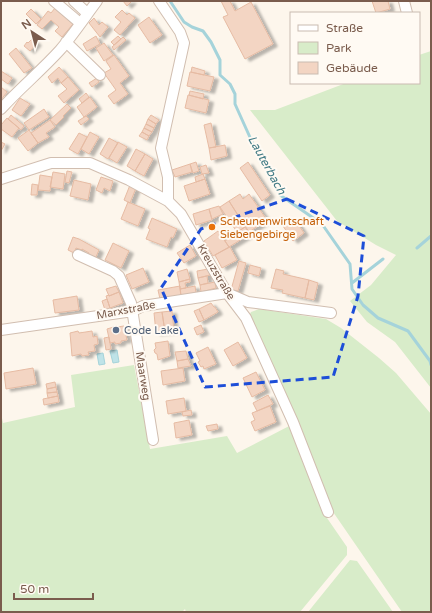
<svg xmlns="http://www.w3.org/2000/svg" width="432" height="613" viewBox="0 0 432 613" font-family="'Varela Round',sans-serif">
  <style>
    .green { fill: #d8ecc9 }
    .water { fill: #bfe3e8; stroke: #a5d3da }
    .lines { fill: none; stroke-linecap: round; stroke-linejoin: round }
    .stream { stroke: #a5d3da; stroke-width: 3 }
    .building { fill: #f3d5c3; stroke: #e6bba3; filter: url(#shadow) }
    .minor-casing { stroke: #d1beb0; stroke-width: 12 }
    .minor { stroke: #fff; stroke-width: 10 }
    .marked { fill: none; stroke: #1d4ed8; stroke-width: 3; stroke-dasharray: 8 5; stroke-linejoin: round }
    .food-dot { fill: #e8710a; stroke: #fffaf3; stroke-width: 1.5 }
    .service-dot { fill: #5c6f8a; stroke: #fffaf3; stroke-width: 1.5 }
    .labels { text-anchor: middle; dominant-baseline: central; stroke-width: 4; stroke-linejoin: round; paint-order: stroke }
    .food-label { font-size: 11px; fill: #c56008; stroke: #fffaf3; text-anchor: start }
    .street-label { font-size: 11px; fill: #7a5c4d; stroke: #fffaf3 }
    .service-label { font-size: 11px; fill: #4e5e75; stroke: #fffaf3; text-anchor: start }
    .water-label { font-size: 12px; font-style: italic; fill: #437c86; stroke: #fffaf3 }
  </style>
  <defs>
    <filter id="shadow"><feDropShadow dx="4.5" dy="2.5" stdDeviation="1" flood-color="#0004"/></filter>
  </defs>
  <rect width="100%" height="100%" fill="#fdf6ec"/>
  <path class="green" d="M431,51V388L395,342L367,322L350,301L371,285L396,255L376,245L337,221L250,110H275L346,83H419V55Z
    M259,309L326,319L341,328L379,358L396,373L431,414V612H402L331,509L249,316L251,312Z
    M134,365L150,449L227,436L237,453L293,424L308,465L327,518L347,547V555L300,612H186L185,609L182,612H1V413L3,423L75,407L71,375Z
    M350,560L357,561L393,612H308Z"/>
  <path class="water" d="M117,350L119,362L113,363L110,351Z
    M103,353L105,364L99,365L97,354Z"/>
  <g class="lines">
    <path class="stream" d="M170,1L184,22L192,27L203,31L211,42L220,60V75L230,84L235,94V104L253,144L280,195L322,224L350,264L352,289L363,305L378,318L408,331L430,361L431,365
      M417,248L431,236
      M352,283L383,259"/>
  </g>
  <path class="building" d="M123,1H132L127,6Z
    M221,1H230L235,11L251,2L273,44L245,59L223,17L228,15Z
    M372,1H388L390,9L376,13Z
    M55,8L73,24L62,37L55,31L59,27L51,20L42,29L37,25L48,11L51,13Z
    M31,9L41,19L36,24L26,14Z
    M122,10L127,15L129,13L135,18L120,35L114,30L121,22L115,17Z
    M149,17L162,35L150,43L138,25Z
    M94,18L99,25L102,22L108,27L100,37L89,23Z
    M96,36L100,44L87,51L83,44Z
    M118,36L121,39L114,45L111,42Z
    M123,37L126,40L114,50L112,47Z
    M32,39L37,43L30,51L24,46L27,42L28,43Z
    M104,43L113,55L104,61L96,48Z
    M16,48L32,68L24,73L9,54Z
    M114,55L129,76L120,83L128,94L114,104L108,96L116,90L104,73L111,69L106,61Z
    M59,67L68,77L61,83L58,78L52,83L48,77Z
    M192,67L205,71L204,75L191,72Z
    M1,71L12,78L8,84L1,79Z
    M190,72L214,77L210,91L187,86Z
    M68,77L79,90L64,103L58,96L67,89L61,83Z
    M97,78L99,82L92,87L89,83Z
    M1,87L7,92L1,100Z
    M190,91L204,94L203,99L189,95Z
    M86,93L89,97L82,103L79,99Z
    M188,95L209,100L206,113L185,108Z
    M90,97L97,107L84,117L77,107Z
    M20,98L30,104L21,116L12,110Z
    M67,104L71,108L63,116L64,117L56,125L50,120Z
    M44,109L49,117L29,130L24,123Z
    M11,115L24,126L21,130L8,119Z
    M151,115L159,120L156,124L148,119Z
    M86,116L89,119L81,125L78,121Z
    M7,118L19,128L12,137L1,129V125Z
    M148,119L156,124L154,128L146,124Z
    M50,120L55,127L46,133L49,137L38,143L31,133Z
    M211,123L216,147L209,148L204,125Z
    M146,124L154,128L152,132L144,128Z
    M144,128L152,132L149,136L142,132Z
    M29,130L38,143L28,151L18,138Z
    M90,132L99,137L89,154L81,149Z
    M142,132L149,136L147,140L139,136Z
    M79,133L87,137L78,154L69,149Z
    M109,138L118,143L108,159L100,154Z
    M1,142L5,144L1,151Z
    M118,142L127,147L117,163L109,158Z
    M225,145L227,156L211,160L209,148Z
    M136,149L145,154L135,171L127,166Z
    M145,154L153,159L144,176L135,171Z
    M196,162L199,171L193,173L190,164Z
    M248,162L270,195L262,201L240,168Z
    M190,164L192,172L175,177L172,170Z
    M206,165L209,173L202,174L200,167Z
    M67,171L72,172L69,183L65,182Z
    M53,172L65,174L63,189L50,187Z
    M203,174L205,179L196,182L195,177Z
    M40,175L52,177L50,191L38,190Z
    M101,177L113,181L110,191L104,188L102,193L96,190Z
    M205,179L210,194L189,201L184,186Z
    M74,180L91,184L88,200L70,196Z
    M32,184L38,185L37,195H31Z
    M130,185L136,188L130,203L124,200Z
    M240,194L243,199L249,194L267,220L249,232L229,201Z
    M229,201L245,227L237,232L220,207Z
    M128,202L145,209L138,226L121,219Z
    M219,206L223,214L212,219L209,209Z
    M209,209L212,220L196,225L193,214Z
    M152,218L177,229L173,238L171,237L167,247L146,239L150,229L148,228Z
    M294,218L304,233L293,241L283,226Z
    M245,227L250,234L229,247L225,241Z
    M218,231L229,247L213,256L204,241Z
    M73,237L79,239L99,250L95,259L88,255L89,253L82,249V250L76,248L74,253L68,250Z
    M113,243L129,251L121,268L105,260Z
    M190,245L196,256L184,263L177,253Z
    M230,247L237,260L222,268L215,255Z
    M239,261L246,263L238,291L231,290Z
    M250,265L261,268L259,276L248,273Z
    M143,268L149,282L132,289L126,275Z
    M187,269L190,279L179,282L177,272Z
    M208,269L210,275L198,278L197,271Z
    M276,269L284,271L283,274L309,280L305,298L282,293L283,290L271,288Z
    M207,276L208,283L200,285L198,278Z
    M190,279V282L185,283L186,288L180,289L179,282Z
    M309,280L318,283L314,300L305,298Z
    M215,282L216,288L201,292L200,285Z
    M116,286L119,292L109,296L106,289Z
    M180,286L181,296L160,299L158,290Z
    M195,286L196,293L181,296L180,289Z
    M119,292L123,303L110,308L106,296L109,295V296Z
    M77,296L79,310L55,313L53,300Z
    M107,299L110,308L105,310L102,301Z
    M211,303L214,307H215L218,312L204,320L199,309Z
    M199,309L204,320L199,322L194,311Z
    M172,311L174,331L165,332L162,312Z
    M162,312L165,332L156,333L154,313Z
    M201,325L204,332L197,335L194,328Z
    M117,326V327L124,326L127,340L121,341V343L115,344V342L110,343L107,329Z
    M78,331L79,333L92,331L93,337L97,336L98,344L94,345L95,351L88,352L89,355L82,356L81,354L72,356L70,333Z
    M109,337L111,349L106,350L104,338Z
    M168,341L170,356L158,360L157,354L155,353L154,350L156,348L155,343Z
    M238,342L247,358L233,366L224,350Z
    M208,347L216,364L204,369L203,366L201,367L198,362L200,361L196,353Z
    M186,351L188,359L177,361L175,352Z
    M188,359L191,366L178,368L177,361Z
    M33,368L36,384L6,389L4,373Z
    M183,368L185,381L163,385L161,371Z
    M256,372L265,390L252,397L243,378Z
    M55,382L56,387L47,389L46,384Z
    M56,387L57,392L47,393V389Z
    M57,392L58,396L48,398L47,393Z
    M268,395L273,404L257,411L253,403Z
    M58,396L59,402L44,405L43,399Z
    M184,398L186,411L168,414L166,401Z
    M270,406L276,422L255,431L251,422L255,420L252,413Z
    M191,410L192,415L183,416L182,412Z
    M189,420L192,435L176,438L174,423Z
    M217,424L218,429L208,431L206,426Z"/>
  <g class="lines">
    <defs>
      <path id="minor" d="M54,1L80,23
        M74,1L87,13
        M159,1L180,32L184,43L161,148L168,177V201
        M404,1L407,13
        M66,42L100,75
        M1,109C20,88 41,71 60,50C73,35 85,17 97,1
        M1,179L51,163H90L129,180L168,201L181,214L227,293L246,318L293,422L328,512
        M78,255L113,271L119,276L131,303L153,440
        M1,330L133,311L143,306L227,293L248,302L331,313"/>
    </defs>
    <use href="#minor" class="minor-casing"/>
    <use href="#minor" class="minor"/>
  </g>
  <path class="marked" d="M287,199L364,236L358,296L333,377L205,387L161,288L201,229Z"/>
  <circle class="food-dot" cx="212" cy="227" r="4"/>
  <circle class="service-dot" cx="116" cy="330" r="4"/>
  <g class="labels">
    <g class="food-label">
      <text x="220" y="221">Scheunenwirtschaft<tspan x="220" dy="13">Siebengebirge</tspan></text>
    </g>
    <g class="street-label">
      <text transform="translate(216 272) rotate(59)">Kreuzstraße</text>
      <text transform="translate(126 310) rotate(-11)">Marxstraße</text>
      <text transform="translate(143 376) rotate(81)">Maarweg</text>
    </g>
    <g class="service-label">
      <text x="124" y="330">Code Lake</text>
    </g>
    <g class="water-label">
      <text transform="translate(267 165) rotate(61)">Lauterbach</text>
    </g>
  </g>
  <rect width="432" height="613" fill="none" stroke="#7a5c4d" stroke-width="4"/>
  <rect x="290" y="12" width="130" height="72" fill="#fffaf3" stroke="#cabbb1"/>
  <rect x="298" y="25" width="20" height="6" fill="#ffffff" stroke="#cabbb1"/>
  <text x="326" y="32" font-size="12" fill="#7a5c4d">Straße</text>
  <rect x="298" y="42" width="20" height="12" fill="#d8ecc9" stroke="#cabbb1"/>
  <text x="326" y="52" font-size="12" fill="#7a5c4d">Park</text>
  <rect x="298" y="62" width="20" height="12" fill="#f3d5c3" stroke="#cabbb1"/>
  <text x="326" y="72" font-size="12" fill="#7a5c4d">Gebäude</text>
  <g transform="translate(32 32) rotate(324)" stroke="#fffaf3" stroke-width="3" paint-order="stroke">
  <path d="M0-3L7 15L0 10L-7 15Z" fill="#7a5c4d"/>
  <text y="-6" font-size="11" font-weight="bold" text-anchor="middle" fill="#7a5c4d">N</text>
  </g>
  <path d="M14 593v6h79v-6" fill="none" stroke="#7a5c4d" stroke-width="2"/>
  <text x="20" y="593" font-size="12" fill="#7a5c4d" stroke="#fffaf3" stroke-width="3" paint-order="stroke">50 m</text>
</svg>
